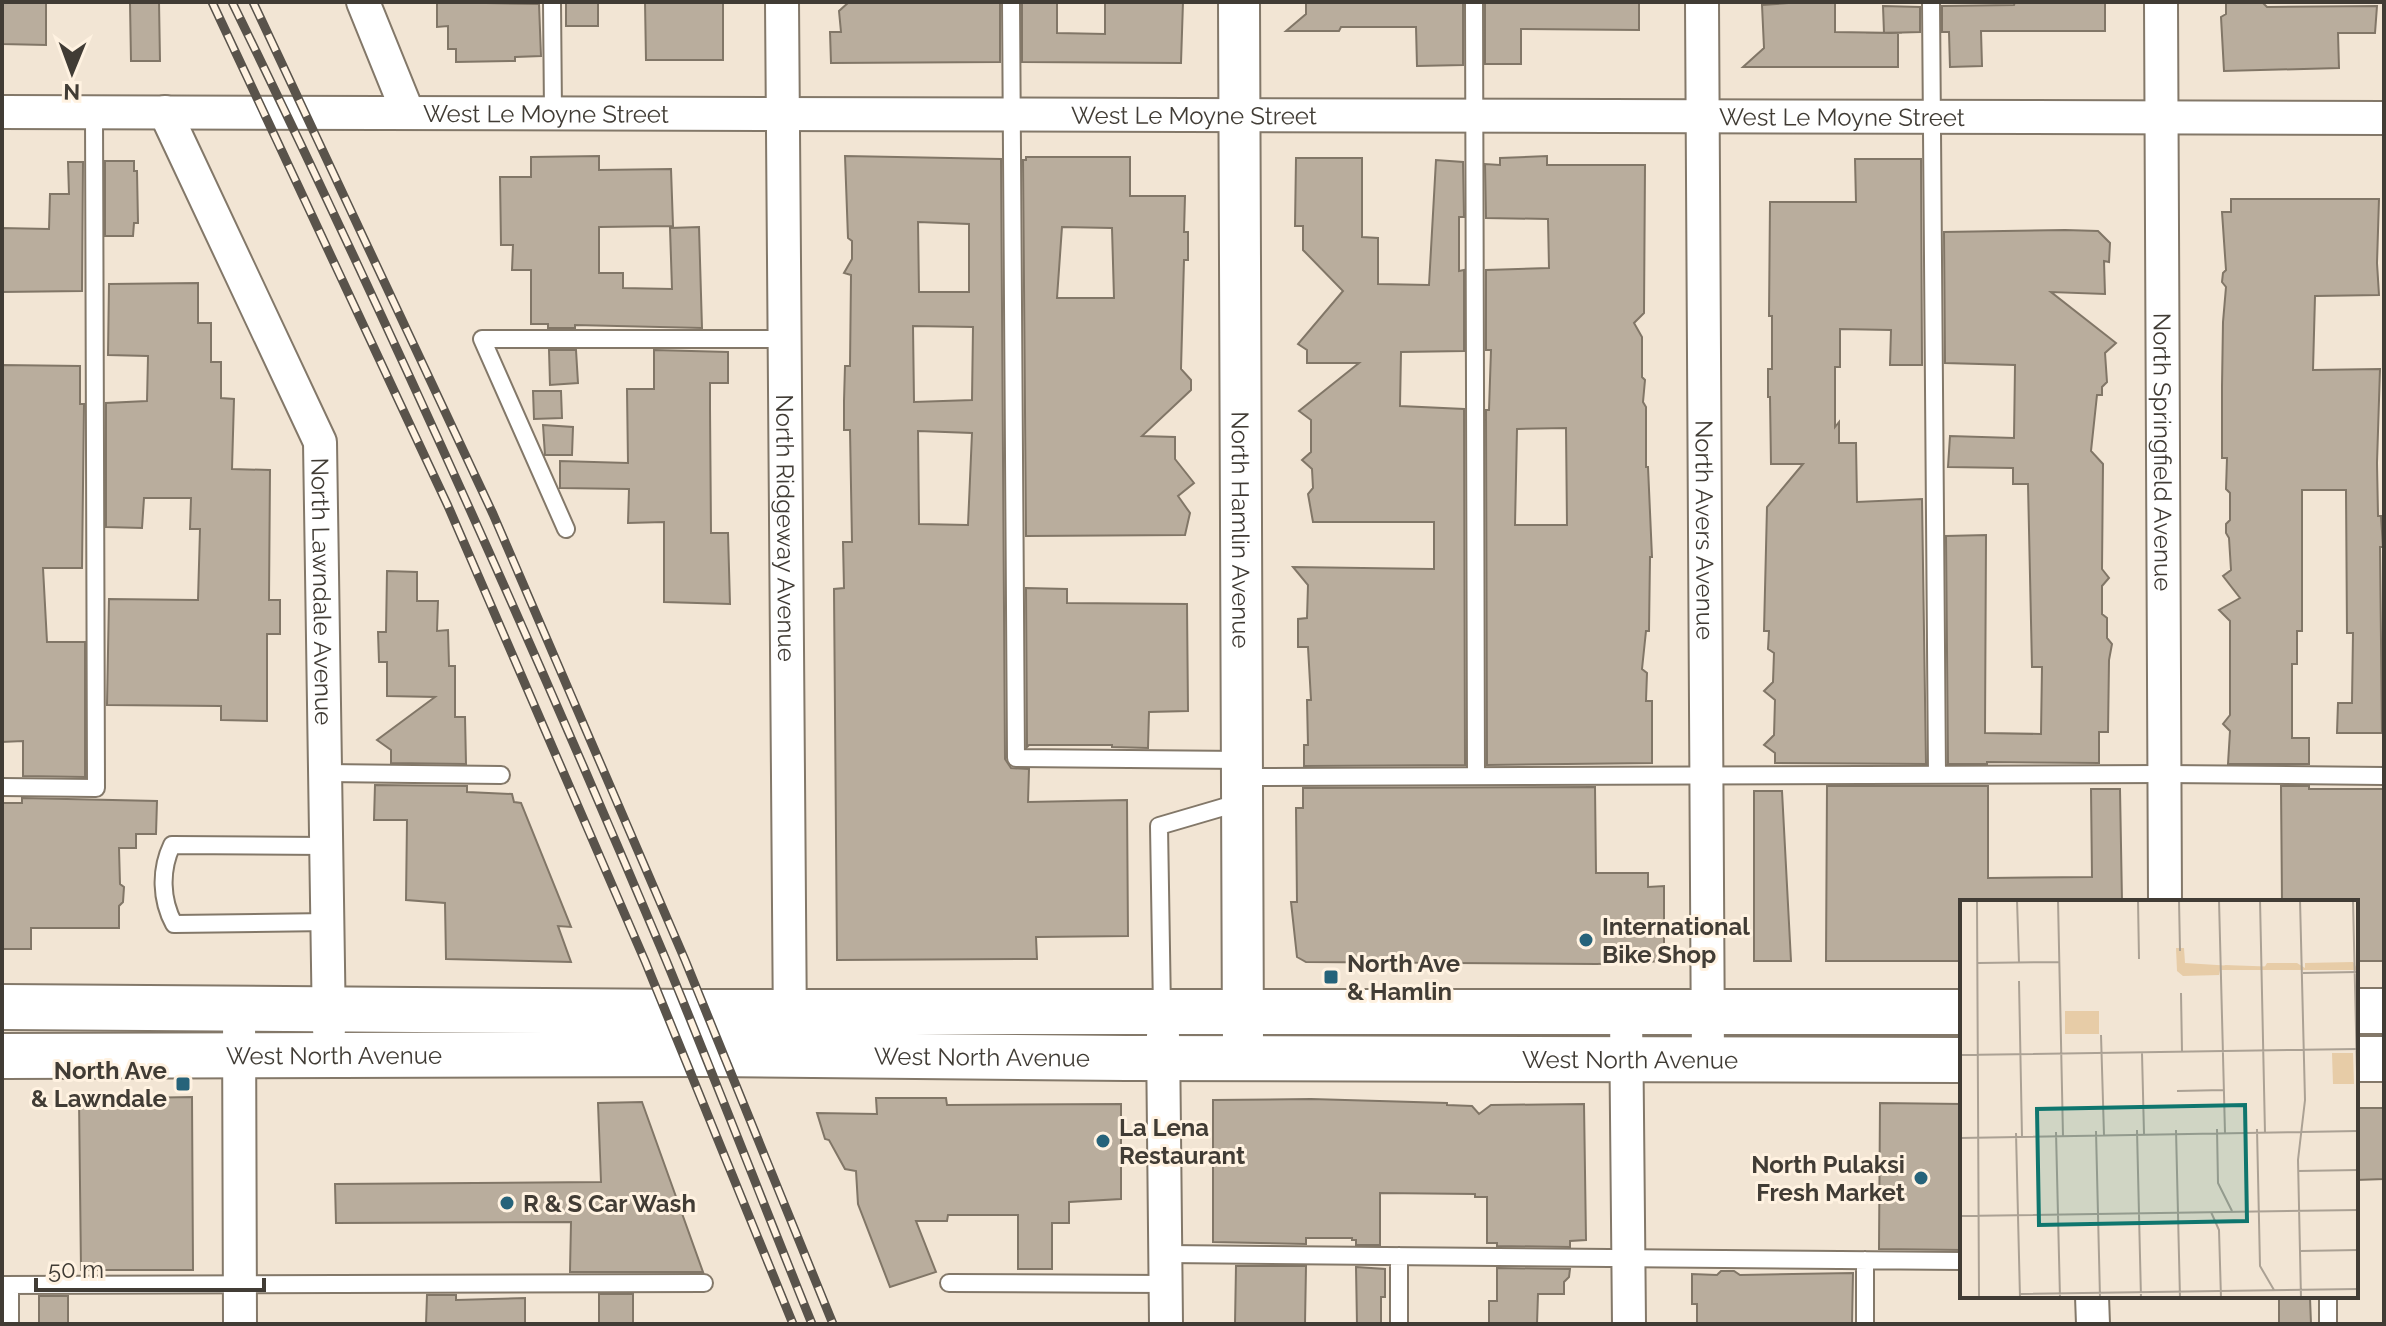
<svg xmlns="http://www.w3.org/2000/svg" width="2386" height="1326" viewBox="0 0 2386 1326" font-family="Raleway,sans-serif">
  <style>
    .building { fill: #b9ad9d; stroke: #817667; stroke-width: 2; fill-rule: evenodd }
    .lines { fill: none; stroke-linecap: round; stroke-linejoin: round }
    .service-casing { stroke: #837869; stroke-width: 20 }
    .minor-casing { stroke: #837869; stroke-width: 36 }
    .tertiary-casing { stroke: #837869; stroke-width: 44 }
    .primary-casing { stroke: #837869; stroke-width: 48 }
    .service { stroke: #fff; stroke-width: 16 }
    .minor { stroke: #fff; stroke-width: 32 }
    .tertiary { stroke: #fff; stroke-width: 40 }
    .primary { stroke: #fff; stroke-width: 44 }
    .rail-casing { stroke: #59534b; stroke-width: 9 }
    .rail { stroke: #fff2e1; stroke-width: 6; stroke-dasharray: 18; stroke-linecap: butt }
    .poi-dot { fill: #26637a; stroke: #fff2e1; stroke-width: 3 }
    .labels { text-anchor: middle; dominant-baseline: central; stroke-width: 6; stroke-linejoin: round; paint-order: stroke }
    .street-label { font-size: 24px; fill: #413c35; stroke: #fff2e1 }
    .poi-label { font-size: 24px; font-weight: bold; fill: #413c35; stroke: #fff2e1; text-anchor: start }
    .inset-road { fill: none; stroke: #aba194; stroke-width: 2 }
    .view { fill: #0f766e; fill-opacity: 0.15; stroke: #0f766e; stroke-width: 4 }
    .inset-edge { fill: none; stroke: #413c35; stroke-width: 4 }
  </style>
  <rect width="100%" height="100%" fill="#f2e5d4"/>
  <path class="building" d="M2,2H46V45L2,44Z
    M159,2L160,61H131L130,3Z
    M437,2L539,4L541,56L515,57V61L456,62V49H448V26L437,27Z
    M566,2H598V26H566Z
    M645,2H723V60H646Z
    M849,2H1000V62L831,63L830,32H841L839,11Z
    M1022,2H1057V33L1105,34V2H1183L1181,63L1022,62Z
    M1343,2L1463,3V65L1417,66L1416,27H1341L1339,31H1286L1306,14V3Z
    M1639,2V30L1521,29V64H1485V3Z
    M1802,2H1835V32L1898,33V67H1743L1764,48L1762,5Z
    M2015,2H2105V31H1981L1982,66L1950,67L1949,32H1942V6L2014,5Z
    M2226,3H2263L2267,7L2377,6L2375,33H2338L2339,68L2224,71L2221,17L2226,14Z
    M1883,6L1920,7V32L1884,33Z
    M599,156V170L671,169L673,226L599,227V273H623V288L672,289L670,228L699,227L702,328L575,325V328H548V324H531V270H512L513,245H501L500,177H531V157Z
    M845,156L1001,159L1005,759L1011,768L1029,769L1028,802L1127,800L1128,936L1036,937L1037,959L837,960L834,589L844,588L843,542H852L850,430H844V401L845,366H850L851,275L844,273L852,259V241L848,238ZM918,222L969,224V292H919ZM913,326L973,327L972,400L914,402ZM918,431L972,433L968,525L919,524Z
    M1547,156V165H1645L1644,313L1634,323L1642,337V377L1645,380L1643,402L1646,407V467H1648L1652,557H1650L1649,631H1646L1642,669L1647,673L1646,701H1652V763L1487,765L1486,410H1489L1491,350H1486V270L1549,268L1548,219L1486,218L1485,164L1500,165V158ZM1566,428L1567,525H1515L1517,429Z
    M1026,157H1130V196H1185L1184,232H1188V260H1184L1181,369L1191,380V390L1142,436L1175,437V459L1194,483L1178,496L1190,513L1185,535L1026,536L1023,160H1026ZM1062,227L1112,228L1114,298H1057Z
    M1296,158H1362V237L1378,238V284L1429,285L1436,160L1463,162L1464,217H1459V271L1464,270V351L1401,352L1400,406L1464,409L1465,765L1304,766V745H1308L1307,700H1311L1308,647H1298V619L1307,618L1308,585L1293,567L1434,569V522H1313L1308,494L1313,488L1312,469L1302,460L1311,452V420L1299,411L1359,363H1307V350L1298,344L1343,291L1303,250V226H1295Z
    M1855,159H1921L1922,365H1890L1891,330L1840,329V367H1835V427L1839,422V443H1856L1857,502L1922,499L1926,764L1775,763V753L1764,745L1774,735L1775,700L1764,691L1773,682L1774,653L1768,649L1769,631H1764L1767,507L1803,464H1771L1770,397H1768V369H1772V316H1769L1770,202H1856Z
    M105,161H134V171H137L138,223H134L133,236H105Z
    M68,162H83L82,291L2,292V228L49,229L50,194H69Z
    M2231,199H2379L2377,263L2379,295L2315,296L2313,370L2380,369L2377,463L2378,516H2381L2383,547H2380L2382,733H2337L2338,703H2352L2353,633H2347L2346,490H2302V631H2297V664H2292V738H2309V764H2228L2230,731L2223,724L2230,715V621L2219,610L2240,598L2223,576L2231,570L2229,538L2226,533V524L2230,520V493L2226,489L2227,458H2222V386L2223,322L2226,287L2222,282L2223,273L2226,270L2222,212H2231Z
    M2065,230L2098,231L2110,243L2109,262L2104,261L2105,294L2051,292L2116,343L2105,353L2107,382L2102,387V395H2097L2091,451L2103,464L2102,569L2109,578L2102,586V614L2107,618V638L2112,644L2109,660L2108,732H2099V763L1987,762V764H1948L1946,536L1986,535L1985,733L2041,734L2042,667H2032L2028,484H2013V468L1948,467L1950,436L2014,438L2015,365L1945,363L1944,232Z
    M198,283V323H211V362H221V398L234,399L232,469L270,470L269,600H280V634H267V721L221,720V706L107,705L109,599L198,600L200,529H190L191,498H144L142,528L106,527V403L147,401L148,356L108,355L109,284Z
    M549,350H576L578,383L550,385Z
    M654,350L728,352V383H710V409L711,533H728L730,604L664,602V522L628,523L629,489L560,488V461L628,463L627,389H654Z
    M2,365L80,366V404H84L82,568H43L47,642H85V777L23,776V741L2,742Z
    M533,391H561L562,418L534,419Z
    M543,425L573,427L572,455H545Z
    M387,571L417,572V601H438L437,631L448,630L449,666H455V717H465L466,764L391,763V750L377,740L435,697L387,696V662H379L378,632H386Z
    M1026,588L1067,589V603L1187,604L1188,711L1149,712L1148,748L1112,747V745H1029L1027,747Z
    M375,785L467,786V792L512,794L514,802L521,803L571,927L558,926L571,962L446,959L445,903L406,900L407,820H374Z
    M1827,786H1988V878L2092,877L2091,789H2120L2122,902H1962V961H1826Z
    M2281,786H2309V789H2384V961H2356V902H2282Z
    M1595,787L1596,873H1648V887L1664,886V961L1597,964L1306,962L1297,957L1291,902H1297L1296,808H1303V788Z
    M1754,791H1782L1791,961H1754Z
    M22,798L157,801L156,834H136V848H119L120,884L124,887L123,902L119,906V928H31V949H2V803H22Z
    M192,1097L193,1270H81L79,1099Z
    M876,1098H946L947,1105L1121,1104V1199L1069,1202V1223H1052V1269H1018V1215H948L947,1221H916L936,1272L890,1287L858,1204L856,1171L845,1169L829,1140L825,1139L817,1113L877,1114Z
    M1311,1099L1447,1103V1105L1472,1106L1479,1114L1491,1105L1584,1104L1586,1240L1570,1241V1247L1497,1246V1243H1487V1197H1475V1194L1380,1193V1245H1356V1240H1352V1238H1306V1244L1213,1242V1100Z
    M642,1102L703,1272H570L571,1222L336,1223L335,1184L601,1182L598,1103Z
    M1880,1103L1962,1104V1250L1879,1249Z
    M2356,1108H2384V1179L2356,1180Z
    M1236,1266H1306L1305,1324H1235Z
    M1356,1267L1385,1269V1297H1381V1324H1357Z
    M1497,1268L1570,1269L1569,1277L1564,1282V1294H1538L1537,1324H1489V1301H1497Z
    M1721,1271H1734L1740,1275L1853,1273L1852,1324H1697V1304H1692V1274L1717,1275Z
    M599,1294H633V1324H599Z
    M427,1295H456V1300L525,1298V1324H426Z
    M39,1296H68V1324H39Z
    M2279,1298H2310L2311,1324H2279Z"/>
  <g class="lines">
    <defs>
      <path id="service" d="M552,2L553,113
        M1011,2L1016,758L1242,760
        M1474,2L1476,776
        M1931,2L1937,774
        M566,529L482,339H785
        M326,773L501,775
        M1242,777L2165,774L2384,776
        M2,787L96,788L94,112
        M327,846L172,845C160,870 161,900 174,924L329,922
        M1162,1010L1159,826L1241,802
        M1166,1254L1962,1261
        M1399,1256V1324
        M949,1283L1166,1284
        M2,1285L704,1283
        M10,1285V1324
        M1865,1324V1260
        M2328,1324V1296"/>
      <g id="minor">
        <path d="M363,2L408,113"/>
        <path id="s1" d="M782,2L790,1035"/>
        <path id="s2" d="M1702,2L1708,1060"/>
        <path id="s3" d="M2161,2L2165,902"/>
        <path id="s4" d="M2,112L2384,118"/>
        <path id="s5" d="M165,112L320,442L329,1030"/>
        <path d="M239,1008L240,1324"/>
        <path d="M1626,1012L1629,1324"/>
        <path d="M1163,1036L1166,1324"/>
        <path d="M2092,1296L2093,1324"/>
      </g>
      <g id="tertiary">
        <path id="s6" d="M1239,2L1243,1046"/>
      </g>
      <g id="primary">
        <path d="M2,1007L695,1012H1962"/>
        <path d="M2356,1011H2384"/>
        <path id="s7" d="M2,1056L710,1054L1126,1058L1962,1060"/>
        <path d="M2356,1059H2384"/>
      </g>
    </defs>
    <use href="#service" class="service-casing"/>
    <use href="#minor" class="minor-casing"/>
    <use href="#tertiary" class="tertiary-casing"/>
    <use href="#primary" class="primary-casing"/>
    <use href="#service" class="service"/>
    <use href="#minor" class="minor"/>
    <use href="#tertiary" class="tertiary"/>
    <use href="#primary" class="primary"/>
    <defs>
      <path id="rail" d="M212,2L448,506L645,961L793,1324
        M232,2C386,317 530,637 666,960C716,1081 763,1203 812,1324
        M253,2L493,514L685,960L833,1324"/>
    </defs>
    <use href="#rail" class="rail-casing"/>
    <use href="#rail" class="rail"/>
  </g>
  <g class="poi-dot">
    <circle cx="1586" cy="940" r="8"/>
    <rect x="1323" y="969" width="16" height="16" rx="4"/>
    <rect x="175" y="1076" width="16" height="16" rx="4"/>
    <circle cx="1103" cy="1141" r="8"/>
    <circle cx="1921" cy="1178" r="8"/>
    <circle cx="507" cy="1203" r="8"/>
  </g>
  <g class="labels">
    <g class="street-label">
      <text stroke="none"><textPath href="#s4" startOffset="544">West Le Moyne Street</textPath></text>
      <text stroke="none"><textPath href="#s4" startOffset="1192">West Le Moyne Street</textPath></text>
      <text stroke="none"><textPath href="#s4" startOffset="1840">West Le Moyne Street</textPath></text>
      <text stroke="none"><textPath href="#s3" startOffset="450">North Springfield Avenue</textPath></text>
      <text stroke="none"><textPath href="#s1" startOffset="526">North Ridgeway Avenue</textPath></text>
      <text stroke="none"><textPath href="#s6" startOffset="528">North Hamlin Avenue</textPath></text>
      <text stroke="none"><textPath href="#s2" startOffset="528">North Avers Avenue</textPath></text>
      <text stroke="none"><textPath href="#s5" startOffset="514">North Lawndale Avenue</textPath></text>
      <text stroke="none"><textPath href="#s7" startOffset="332">West North Avenue</textPath></text>
      <text stroke="none"><textPath href="#s7" startOffset="980">West North Avenue</textPath></text>
      <text stroke="none"><textPath href="#s7" startOffset="1628">West North Avenue</textPath></text>
    </g>
    <g class="poi-label">
      <text x="1602" y="926">International<tspan x="1602" dy="28">Bike Shop</tspan></text>
      <text x="1347" y="963">North Ave<tspan x="1347" dy="28">&amp; Hamlin</tspan></text>
      <text x="167" y="1070" text-anchor="end">North Ave<tspan x="167" dy="28">&amp; Lawndale</tspan></text>
      <text x="1119" y="1127">La Lena<tspan x="1119" dy="28">Restaurant</tspan></text>
      <text x="1905" y="1164" text-anchor="end">North Pulaksi<tspan x="1905" dy="28">Fresh Market</tspan></text>
      <text x="523" y="1203">R &amp; S Car Wash</text>
    </g>
  </g>
  <g transform="translate(1960 900)">
    <rect width="398" height="398" fill="#f2e5d4"/>
    <path d="M216,48H224L225,63L304,68L307,63H337L345,68V63L393,62L398,70H260L259,75L223,76L217,71ZM105,111H139V134H105ZM372,153H393L394,184H373Z" fill="#e7cca7"/>
    <path d="M345,63H391L345,69L268,68L264,65L345,68Z" fill="#e7cca7"/>
    <path class="inset-road" d="M17,0L19,398M57,0L59,63M98,0L103,236M178,0L179,59M219,0L220,51M259,0L265,233M300,0L305,233M340,0L345,200L338,260L341,398M393,0L398,215M18,63L99,62M343,73L397,72M59,81L62,237M221,93L222,152M141,135L144,235M182,153L184,234M0,155L398,149M217,191L264,190M257,229L258,283L272,311M297,229L300,366L314,390M177,230L181,398M216,230L220,398M136,231L140,398M96,232L100,398M56,233L60,398M0,238L398,231M338,271L398,270M251,312L259,330L261,398M0,316L398,310M340,351L398,350M60,394L398,389"/>
    <path class="view" d="M285,205L287,321L79,325L77,209Z"/>
    <rect width="398" height="398" class="inset-edge"/>
  </g>
  <rect width="2386" height="1326" fill="none" stroke="#413c35" stroke-width="8"/>
  <g transform="translate(72 72) rotate(181)" stroke="#fff2e1" stroke-width="6" paint-order="stroke">
  <path d="M0-6L14 30L0 20L-14 30Z" fill="#413c35"/>
  <text y="-12" font-size="22" font-weight="bold" text-anchor="middle" fill="#413c35">N</text>
  </g>
  <path d="M36 1278v12h228v-12" fill="none" stroke="#413c35" stroke-width="4"/>
  <text x="48" y="1278" font-size="24" fill="#413c35" stroke="#fff2e1" stroke-width="6" paint-order="stroke">50 m</text>
</svg>
